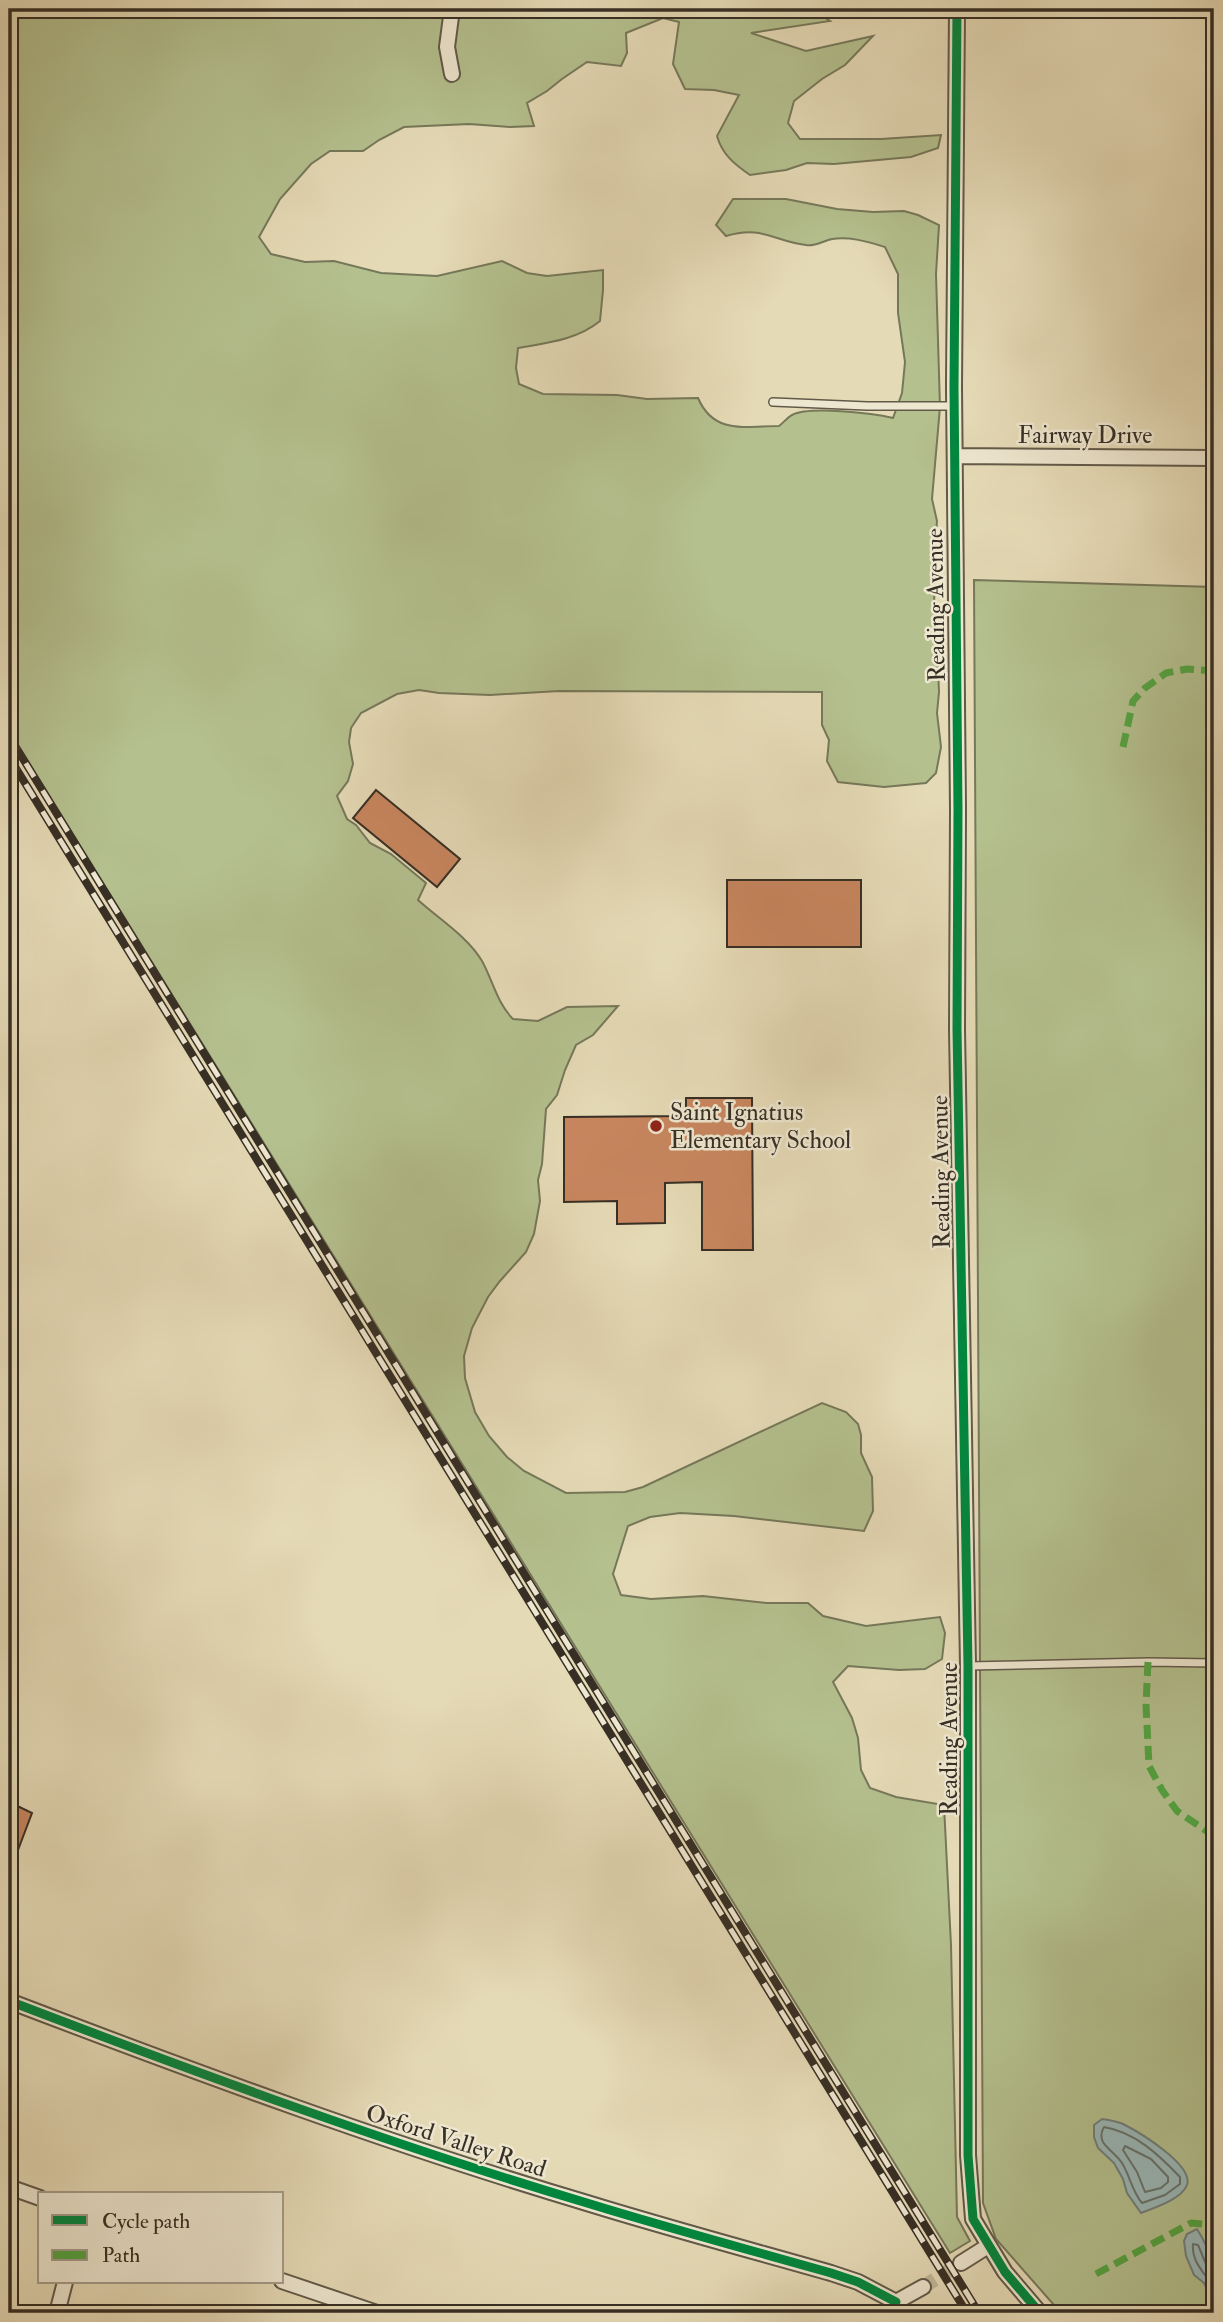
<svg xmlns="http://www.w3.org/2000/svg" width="1223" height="2322" viewBox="0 0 1223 2322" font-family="'IM FELL Double Pica',serif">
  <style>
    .green { fill: #b4c08e; stroke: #76785a; stroke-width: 2 }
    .water { fill: #9ab8b8; stroke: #72817d; stroke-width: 2 }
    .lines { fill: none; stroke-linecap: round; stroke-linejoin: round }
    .shore { stroke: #68746e; stroke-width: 2 }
    .building { fill: #c8865f; stroke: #372f25; stroke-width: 2 }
    .minor-tunnel { stroke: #c2b899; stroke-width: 14; stroke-dasharray: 14 7; stroke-linecap: butt }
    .service-casing { stroke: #625a49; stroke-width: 10 }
    .minor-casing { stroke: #625a49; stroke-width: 18 }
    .service { stroke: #eee7d0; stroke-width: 7 }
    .minor { stroke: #eee7d0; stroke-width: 14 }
    .rail-casing { stroke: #372f25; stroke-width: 8 }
    .rail { stroke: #eee7d0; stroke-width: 5; stroke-dasharray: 16; stroke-linecap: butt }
    .quiet { stroke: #53a442; stroke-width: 7; stroke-dasharray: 14 7; stroke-linecap: butt }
    .cycleway-casing { stroke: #eee7d0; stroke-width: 13 }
    .cycleway { stroke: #00873e; stroke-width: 9 }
    .poi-dot { fill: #8f2418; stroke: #eee7d0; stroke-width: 2.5 }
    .labels { text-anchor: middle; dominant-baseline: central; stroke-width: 5; stroke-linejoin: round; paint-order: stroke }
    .street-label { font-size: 24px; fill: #372f25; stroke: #eee7d0 }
    .poi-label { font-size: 24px; fill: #372f25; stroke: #eee7d0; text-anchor: start }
  </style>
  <rect width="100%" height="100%" fill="#e5dab6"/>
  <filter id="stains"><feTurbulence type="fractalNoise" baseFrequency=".00286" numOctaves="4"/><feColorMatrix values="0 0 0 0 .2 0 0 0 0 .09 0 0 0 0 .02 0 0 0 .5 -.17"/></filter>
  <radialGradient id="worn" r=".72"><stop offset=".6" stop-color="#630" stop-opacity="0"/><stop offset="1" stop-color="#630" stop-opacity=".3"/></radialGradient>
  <path class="green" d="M9,9H812L830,21L751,33L806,51L873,36L845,65L822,79L794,101L788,123L800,139H881L941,135L938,148L911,157L834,164L807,163L786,170L750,175C734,164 722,154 717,136L739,95L714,90L685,89L673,64L679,22L663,18L626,33L627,53L621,66L587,62L562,79L547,91L527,103L534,126L510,127L469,124L404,127L379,140L363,151H330L311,164L280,199L259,237L271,254L305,262L334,261L381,273L437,276L502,261L527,273L547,276L603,270V290L600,321C577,340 546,343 518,348L516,368L519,384L543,394L617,395L647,399L698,398C714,435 745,426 779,426C783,423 788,417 792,415C809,406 873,413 893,418L902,393L905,362L898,313V274L885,247C868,242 850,236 832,239C823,241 814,247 806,245C773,241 762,225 726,236L716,225L733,199H786L837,209L873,212L904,211L918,215L939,225L936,274L940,407L932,499L937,521L935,545L934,616L937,643L939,692L937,713L941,747L936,773L926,783L884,787L838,782L827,761L829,740L822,725V692L559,691L490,695L439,693L419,690L397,694L361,713L351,728L349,742L353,764L348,781L337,796L347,819L356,825L370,843L391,854L426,883L418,900C439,919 468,937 482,961C493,981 497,1003 513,1019L538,1021L567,1007L618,1006L593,1035L576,1045L565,1070L557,1095L546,1109L542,1164L538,1180L540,1201L534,1234L526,1252L500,1281L488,1297L472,1328L464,1356L465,1378L475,1412L489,1436L507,1457L524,1471L566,1493L625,1492L643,1487L822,1403L846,1412L858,1424L861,1435V1453L872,1477L873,1511L864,1531L734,1516L680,1513L650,1517L628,1526L613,1574L621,1595L651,1599L703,1596L767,1603H808L823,1616L866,1626L940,1617L945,1633L942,1659L925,1669L899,1670L848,1666L833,1682L852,1718L858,1738L861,1770L870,1788L896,1797L944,1805L951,1945L957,2217L970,2241L950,2253L9,731Z
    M974,580L1214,587V2313H1061L996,2239L983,2203Z"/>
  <path class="water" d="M1102,2119C1109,2120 1116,2121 1123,2124C1139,2132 1194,2165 1187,2185C1182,2199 1154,2208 1141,2213L1127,2193L1123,2179L1114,2163L1098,2148L1094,2137V2125Z
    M1197,2229C1214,2255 1214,2274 1214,2304L1204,2283L1194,2275L1186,2256L1184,2241L1187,2234Z"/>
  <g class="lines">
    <path class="shore" d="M1104,2127C1135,2132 1159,2155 1180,2177V2184L1165,2195L1142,2203C1132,2191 1130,2176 1122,2163C1117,2155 1108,2150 1103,2142C1100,2136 1101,2132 1104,2127Z
      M1125,2146L1151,2159L1168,2177V2182L1161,2188L1145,2192L1137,2172L1123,2150Z
      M1214,2266L1206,2264L1198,2245L1193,2244C1191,2263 1206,2273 1214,2289"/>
  </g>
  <path class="building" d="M376,790L460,859L437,887L353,818Z
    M727,880H861V947H727Z
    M686,1098H752L753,1250H702V1182L665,1183V1223L617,1224V1201L564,1202V1117L686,1116Z
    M9,1802L32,1813L10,1871L9,1870Z"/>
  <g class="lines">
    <path class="minor-tunnel" d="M923,2287L961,2263"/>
    <defs>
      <path id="service" d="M773,402L867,406H954
        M968,1666L1148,1662L1214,1663"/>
      <path id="minor" d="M452,9L447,47L452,74
        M957,9L954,387L958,810L957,1029L968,1666V2155L973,2219L1005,2272L1040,2313
        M955,456L1214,458
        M9,2001C200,2074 392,2145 587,2203C668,2228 750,2250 831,2273L858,2282L896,2302
        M9,2187L40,2198
        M961,2263L988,2246
        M282,2281L377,2313
        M896,2302L923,2287
        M57,2313L65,2282"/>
    </defs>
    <use href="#service" class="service-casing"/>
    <use href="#minor" class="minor-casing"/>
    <use href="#service" class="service"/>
    <use href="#minor" class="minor"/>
    <defs>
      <path id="rail" d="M9,736L979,2313
        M9,757L967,2313"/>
    </defs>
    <use href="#rail" class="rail-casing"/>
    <use href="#rail" class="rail"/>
    <path class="quiet" d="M1123,747L1133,701L1145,688L1166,673L1187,669L1214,671
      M1148,1662L1146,1705L1149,1766L1162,1790L1177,1811L1214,1836
      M1096,2274L1191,2223L1214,2225"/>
    <defs>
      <path id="cycleway" d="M957,9L954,387L958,810L957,1029L968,1666V2155L973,2219L1005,2272L1040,2313
        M9,2001C200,2074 392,2145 587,2203C668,2228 750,2250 831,2273L858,2282L896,2302"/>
    </defs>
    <use href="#cycleway" class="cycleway-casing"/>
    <use href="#cycleway" class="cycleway"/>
  </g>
  <circle class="poi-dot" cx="656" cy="1126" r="7"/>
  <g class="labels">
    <g class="street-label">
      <text x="1085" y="435">Fairway Drive</text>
      <text transform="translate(936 605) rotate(-91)">Reading Avenue</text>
      <text transform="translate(941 1172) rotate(-91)">Reading Avenue</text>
      <text transform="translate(949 1739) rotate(-90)">Reading Avenue</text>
      <text transform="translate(456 2141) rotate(18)">Oxford Valley Road</text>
    </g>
    <g class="poi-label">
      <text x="670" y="1112">Saint Ignatius<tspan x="670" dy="28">Elementary School</tspan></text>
    </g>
  </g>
  <rect width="1223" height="2322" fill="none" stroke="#e5dab6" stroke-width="35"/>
  <rect x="10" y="10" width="1202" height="2301" fill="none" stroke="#372f25" stroke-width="3.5"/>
  <rect x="18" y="18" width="1188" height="2287" fill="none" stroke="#372f25" stroke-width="2"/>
  <rect x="38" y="2192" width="245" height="91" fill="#eee7d0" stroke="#a59d8c" stroke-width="2"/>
  <rect x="52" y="2215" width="35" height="10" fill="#00873e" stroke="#a59d8c" stroke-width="2"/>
  <text x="102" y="2228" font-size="21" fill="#372f25">Cycle path</text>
  <rect x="52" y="2250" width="35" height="10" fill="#53a442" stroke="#a59d8c" stroke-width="2"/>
  <text x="102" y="2262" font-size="21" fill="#372f25">Path</text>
  <rect width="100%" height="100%" filter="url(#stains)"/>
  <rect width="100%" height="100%" fill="url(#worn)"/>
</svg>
